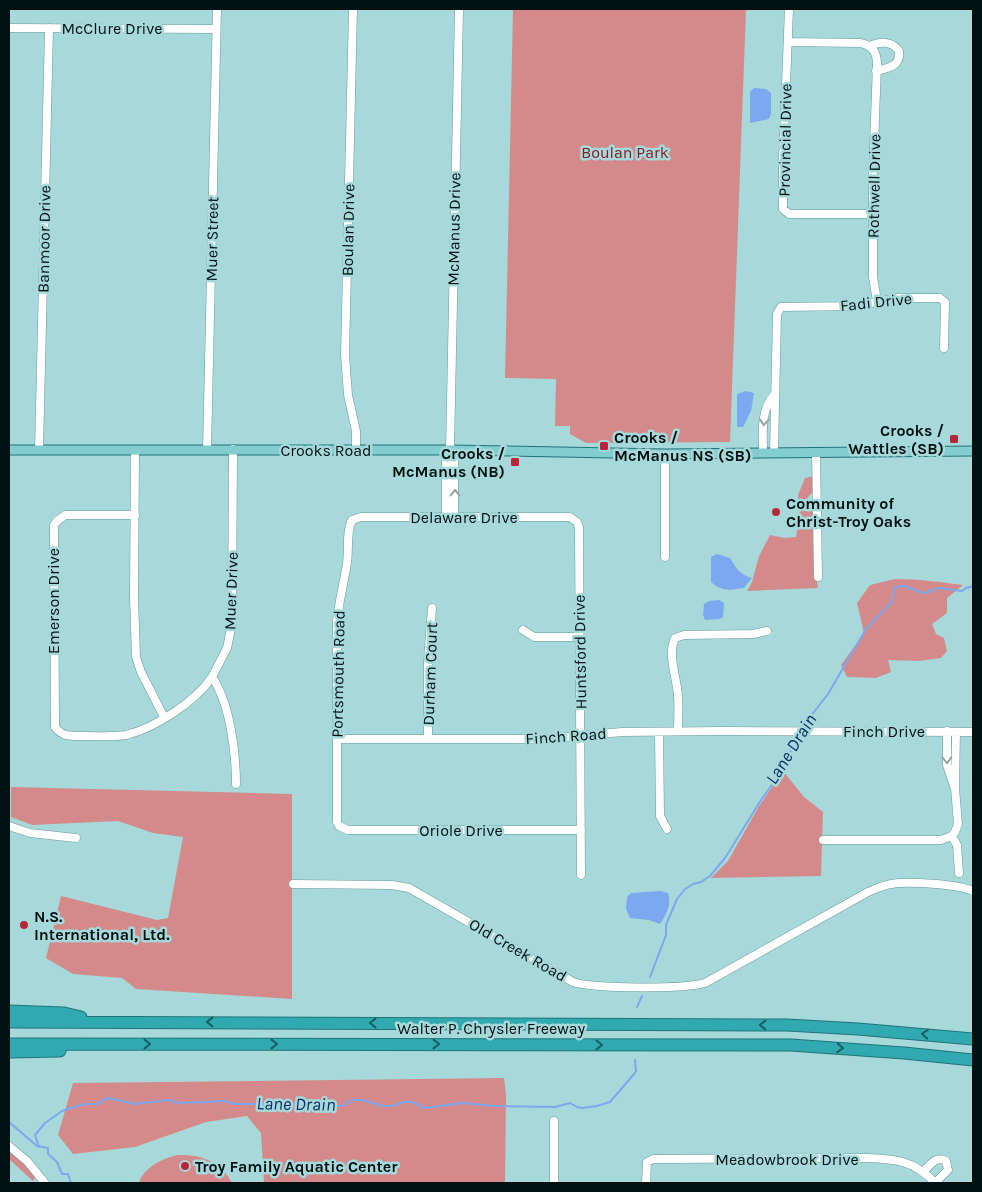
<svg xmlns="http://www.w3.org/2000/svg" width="982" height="1192" viewBox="0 0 982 1192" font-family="Karla,sans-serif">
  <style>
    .green { fill: #d48a8a }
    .water { fill: #7ca8ef }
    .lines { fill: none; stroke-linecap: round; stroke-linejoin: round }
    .stream { stroke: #7ca8ef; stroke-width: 2 }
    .minor-casing { stroke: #68989a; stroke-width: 9 }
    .major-casing { stroke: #207479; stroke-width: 11 }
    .highway-casing { stroke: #207479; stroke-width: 13 }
    .minor { stroke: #fff; stroke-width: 8 }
    .major { stroke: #83ccd0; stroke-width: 9 }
    .highway { stroke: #30aab0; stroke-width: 11 }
    .oneway { stroke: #99a0a0 }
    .oneway2 { stroke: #185e61 }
    .poi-dot { fill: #b8263a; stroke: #a7d9db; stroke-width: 2 }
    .labels { text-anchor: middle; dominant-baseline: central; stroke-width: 5; stroke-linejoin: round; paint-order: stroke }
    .street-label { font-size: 16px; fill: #011112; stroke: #a7d9db }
    .park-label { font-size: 16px; fill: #831b28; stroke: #a7d9db }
    .poi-label { font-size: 16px; font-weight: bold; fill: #011112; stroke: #a7d9db; text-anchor: start }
    .water-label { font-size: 18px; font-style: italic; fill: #0d2f65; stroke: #a7d9db }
  </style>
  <rect width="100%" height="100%" fill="#a7d9db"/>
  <path class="green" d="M513,9H746L730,442L586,443L570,434V426H555L556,379L505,378Z
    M814,476L815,489L805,501L807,507L815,513V568L818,588L747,591L752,582L759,556L770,535L784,538L796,537L800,515L798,495L805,478Z
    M895,579C918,579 940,582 963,585L947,598V613L932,624L936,634L944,638L947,651L941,658L919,661L888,660L891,672L876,678L847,677L841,665L864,633L857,603L870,585Z
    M783,771L804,797L823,812L821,876L711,878L728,861L759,806Z
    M11,787L292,794V999L136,989L122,978L73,974L46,958L61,896L157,920L168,918L183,837L153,833L118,821L32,825L11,817Z
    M504,1078L506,1095L505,1183H264L261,1133L247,1116L206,1122L135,1147L73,1154L58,1135L73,1083Z
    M9,1151L31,1171L35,1178L33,1181L9,1159Z
    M178,1155C201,1154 222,1162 232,1183H139C144,1167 163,1158 178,1155Z"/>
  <path class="water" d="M754,88L766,89L771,93V114L769,119L750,123V92Z
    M746,391L754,393L751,411L743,427H737V394Z
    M717,554L730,558C736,568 740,575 752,578L744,588C731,590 722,592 711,582V557Z
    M719,600L724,603L723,617L720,619L705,620L703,615L704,604L709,601Z
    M660,891L668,893C672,904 666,915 660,924L649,920L630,918L626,909L627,897L631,893Z"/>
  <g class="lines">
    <path class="stream" d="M805,729L807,721L828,694L866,629L891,603L895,587L904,586L920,592L925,593L938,588L962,591L966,588L973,586
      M650,977L666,935V925L677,899L685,889L693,884L701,882L710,876L725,858L761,800L774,782L789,753L798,744L803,733
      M637,1007L642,996
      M9,1122L37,1146L48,1148V1154L57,1162L62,1174H68L71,1183
      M39,1147L35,1135L45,1123L62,1111L84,1104H97L108,1098L135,1104L167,1100L179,1103L225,1101L235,1104H322L342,1106L352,1100H362L383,1106H391L404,1102H413L424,1108L462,1103L495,1106L555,1107L570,1103L577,1107L582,1108L597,1106L610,1102L634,1074L636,1071L635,1060"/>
    <defs>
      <path id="minor" d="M353,9L345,355L348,395L356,431V450
        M789,9L783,159V209L789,214H873
        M9,28L216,29
        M788,42L860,43C872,45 877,52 877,64L873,174V277L877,301
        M870,46C880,41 892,41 899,51C901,66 889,68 876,71
        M233,449L232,624L227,648L212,677C230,703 236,753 236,784
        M39,450L49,28
        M135,450L134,597L136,657L141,672L164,717
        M207,450L217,9
        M450,450L454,461V517
        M774,452L777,314L781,307L858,306L897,298H940L945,302L944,348
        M816,452L818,577
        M763,453C763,433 760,411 774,395
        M665,454V557
        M135,515H65L57,521L54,525L55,727C63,738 74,736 87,736C100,736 113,737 126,735C155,728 195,702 212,677
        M446,517V461L450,450L459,9
        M523,630L534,637H580
        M678,731C678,720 679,708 678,696C677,678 667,655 675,638L684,635L753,634L767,631
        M947,731V765L954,786
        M659,732L660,816L667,829
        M337,739H546L622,732L721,731L973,732
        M428,739V660L432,608
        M9,826L30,833L76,838
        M581,830H348L339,826L337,822V621C339,601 344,582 347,563C349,550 346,531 352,520L361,517H570L577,522L579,527L581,875
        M952,836L957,845L959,873
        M823,840H941L952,836L955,832L958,824L955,788L956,732
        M293,884L392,885L409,888L573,982C594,989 684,989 705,983L868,892C876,889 883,885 891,884C908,881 957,884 973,891
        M554,1121V1183
        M9,1146L27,1161L45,1183
        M923,1172C930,1165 936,1155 946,1161L948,1170L935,1183
        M646,1183L647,1162L653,1159L863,1158C893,1159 913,1159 935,1183"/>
      <path id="major" d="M9,450H450L665,454L973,451"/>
      <path id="highway" d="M9,1011L64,1013L81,1017
        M9,1022L787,1025L858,1029L973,1039
        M9,1044L791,1045L904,1053L973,1060
        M9,1052L60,1051"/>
    </defs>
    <use href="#minor" class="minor-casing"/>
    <use href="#major" class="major-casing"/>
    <use href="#highway" class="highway-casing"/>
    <use href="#minor" class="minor"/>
    <use href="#major" class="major"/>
    <use href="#highway" class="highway"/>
  </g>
  <defs><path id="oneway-chevron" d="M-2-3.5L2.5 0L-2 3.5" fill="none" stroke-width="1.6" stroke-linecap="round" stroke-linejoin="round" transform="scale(1.25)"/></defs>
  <g class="oneway">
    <use href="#oneway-chevron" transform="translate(764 422) rotate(94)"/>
    <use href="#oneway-chevron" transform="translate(455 493) rotate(-90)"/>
    <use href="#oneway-chevron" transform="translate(947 760) rotate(88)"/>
  </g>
  <g class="oneway2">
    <use href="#oneway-chevron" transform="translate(210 1022) rotate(-180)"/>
    <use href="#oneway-chevron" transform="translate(373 1023) rotate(-180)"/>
    <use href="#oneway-chevron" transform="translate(763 1025) rotate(-179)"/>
    <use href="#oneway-chevron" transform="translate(925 1034) rotate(-175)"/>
    <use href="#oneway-chevron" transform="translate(147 1044)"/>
    <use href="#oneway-chevron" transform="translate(274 1044)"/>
    <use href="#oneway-chevron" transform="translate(436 1044)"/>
    <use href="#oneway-chevron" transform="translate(599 1045)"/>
    <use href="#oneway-chevron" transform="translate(840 1048) rotate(4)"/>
  </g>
  <g class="poi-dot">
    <rect x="949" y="434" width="10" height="10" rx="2.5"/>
    <rect x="599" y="441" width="10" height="10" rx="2.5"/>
    <rect x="510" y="457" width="10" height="10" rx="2.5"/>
    <circle cx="776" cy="512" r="5"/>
    <circle cx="24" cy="925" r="5"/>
    <circle cx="185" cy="1166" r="5"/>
  </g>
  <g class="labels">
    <g class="street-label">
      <text x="112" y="28">McClure Drive</text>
      <text transform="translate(785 140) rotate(-89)">Provincial Drive</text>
      <text transform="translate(874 186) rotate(-89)">Rothwell Drive</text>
      <text transform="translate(454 229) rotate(-89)">McManus Drive</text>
      <text transform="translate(348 230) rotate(-89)">Boulan Drive</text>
      <text transform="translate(44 239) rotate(-89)">Banmoor Drive</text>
      <text transform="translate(212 239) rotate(-89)">Muer Street</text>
      <text transform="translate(876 302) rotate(-6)">Fadi Drive</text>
      <text x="326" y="450">Crooks Road</text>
      <text x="464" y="517">Delaware Drive</text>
      <text transform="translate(231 591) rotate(-88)">Muer Drive</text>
      <text transform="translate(53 601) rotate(-90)">Emerson Drive</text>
      <text transform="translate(580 652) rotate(-91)">Huntsford Drive</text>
      <text transform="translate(338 674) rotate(-89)">Portsmouth Road</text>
      <text transform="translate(430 674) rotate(-88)">Durham Court</text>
      <text x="884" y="731">Finch Drive</text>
      <text transform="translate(566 736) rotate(-4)">Finch Road</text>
      <text x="461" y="830">Oriole Drive</text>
      <text transform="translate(518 950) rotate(30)">Old Creek Road</text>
      <text x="491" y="1028">Walter P. Chrysler Freeway</text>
      <text x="787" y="1159">Meadowbrook Drive</text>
    </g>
    <g class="park-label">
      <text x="625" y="152">Boulan Park</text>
    </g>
    <g class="poi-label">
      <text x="944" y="430" text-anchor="end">Crooks /<tspan x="944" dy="18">Wattles (SB)</tspan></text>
      <text x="614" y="437">Crooks /<tspan x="614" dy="18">McManus NS (SB)</tspan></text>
      <text x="505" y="453" text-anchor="end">Crooks /<tspan x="505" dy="18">McManus (NB)</tspan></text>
      <text x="786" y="503">Community of<tspan x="786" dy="18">Christ-Troy Oaks</tspan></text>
      <text x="34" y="916">N.S.<tspan x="34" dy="18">International, Ltd.</tspan></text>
      <text x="195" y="1166">Troy Family Aquatic Center</text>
    </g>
    <g class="water-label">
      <text transform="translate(791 749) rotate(-58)">Lane Drain</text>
      <text transform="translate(296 1104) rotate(1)">Lane Drain</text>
    </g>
  </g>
  <rect width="982" height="1192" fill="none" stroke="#011112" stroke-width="20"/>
</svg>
